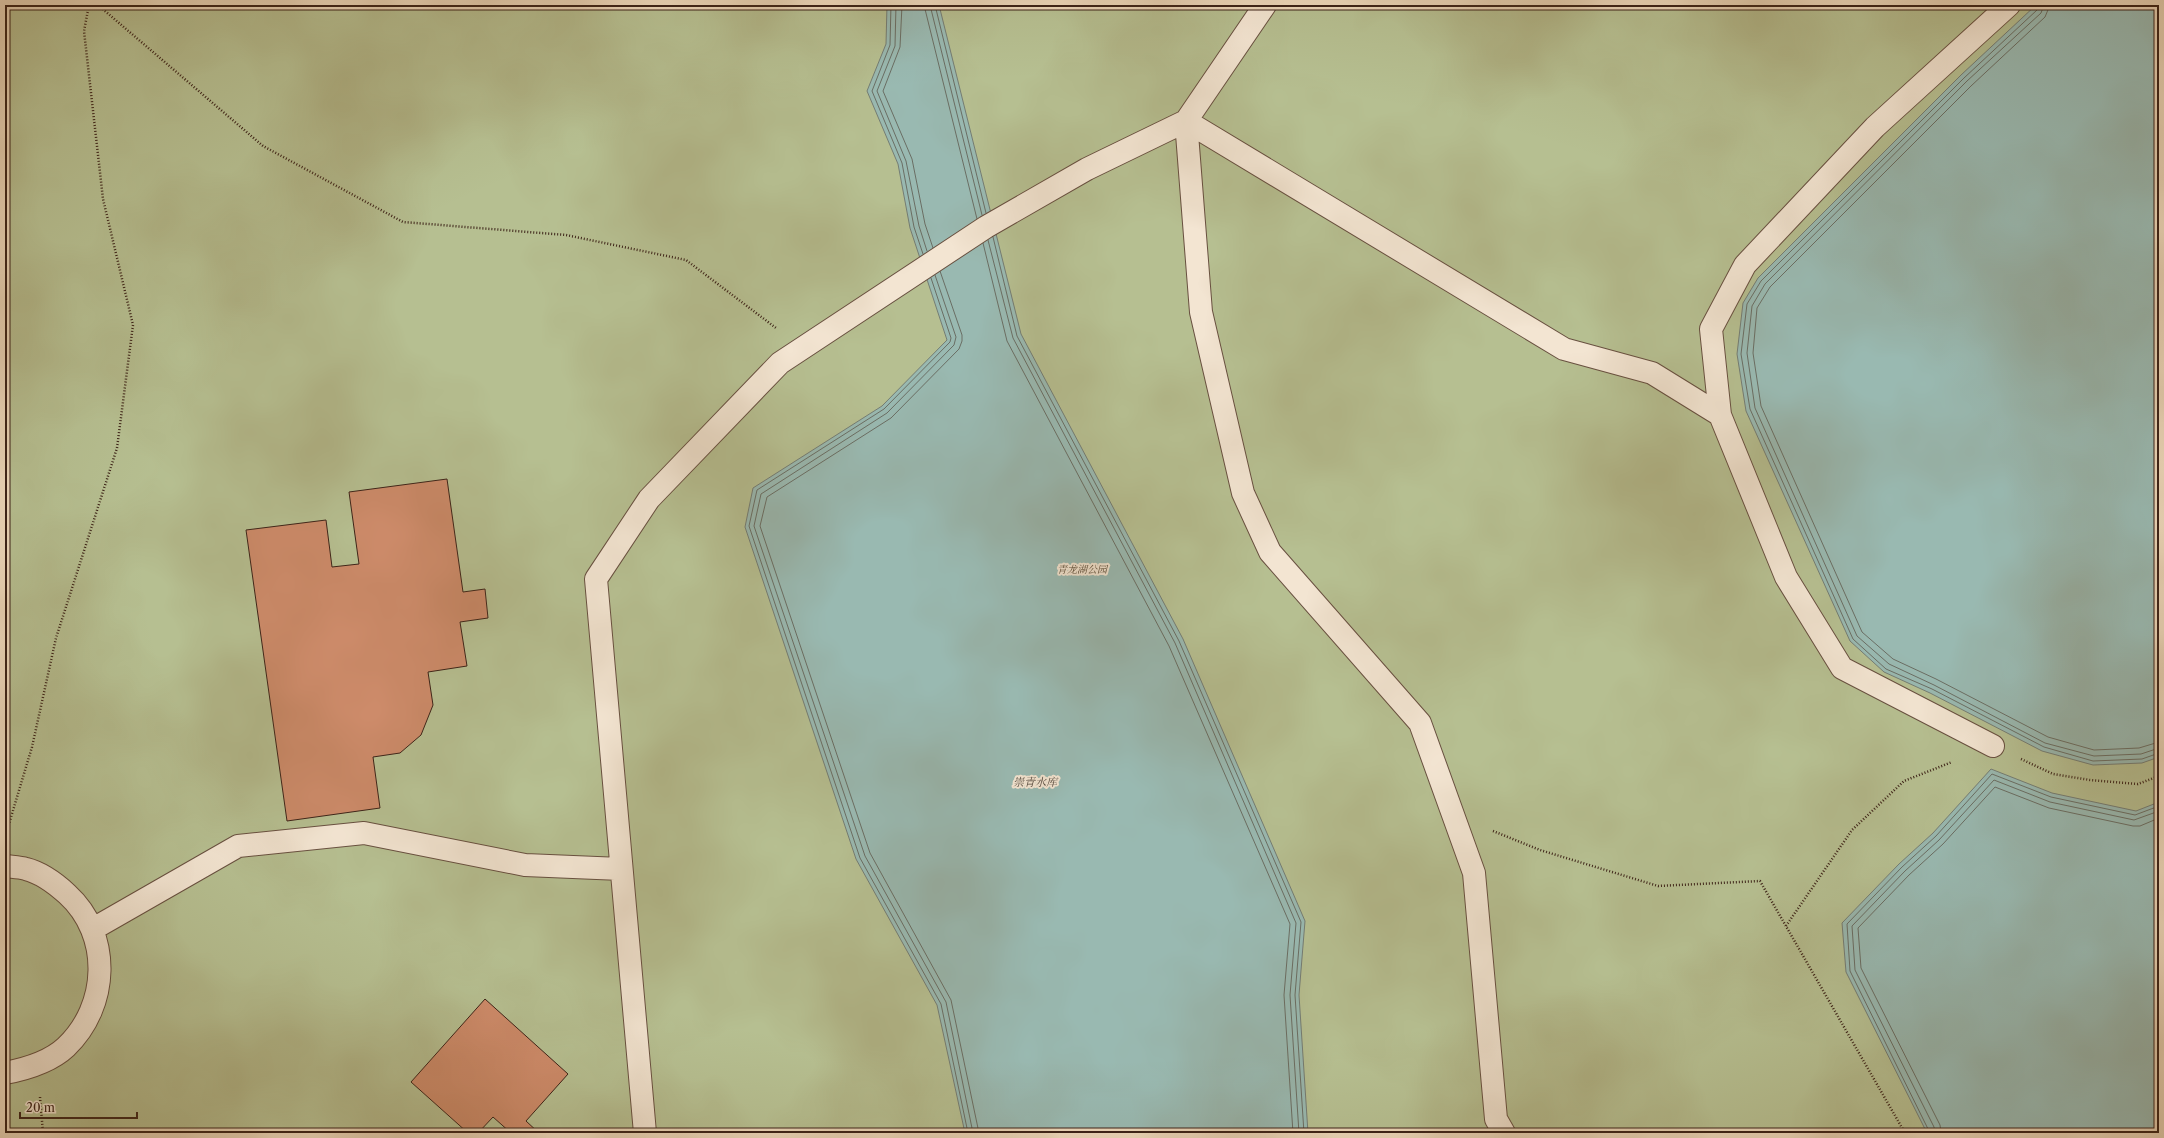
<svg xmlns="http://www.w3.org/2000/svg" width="2164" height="1138" viewBox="0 0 2164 1138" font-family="'Libre Caslon Text','Noto Serif SC',serif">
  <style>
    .green { fill: #b6bf91; stroke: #797154 }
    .water { fill: #99b9b1; stroke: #747d74 }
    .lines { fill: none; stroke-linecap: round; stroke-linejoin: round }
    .shore { stroke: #6a6e64; stroke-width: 1 }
    .building { fill: #cd8b6a; stroke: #3c2318 }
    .minor-casing { stroke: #685040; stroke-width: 24 }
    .path { stroke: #3c2318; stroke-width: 2.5; stroke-dasharray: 1 2; stroke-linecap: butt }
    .minor { stroke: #f3e5d2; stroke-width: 22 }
    .labels { text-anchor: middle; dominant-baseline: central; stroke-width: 4; stroke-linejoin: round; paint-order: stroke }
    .park-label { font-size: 10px; font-style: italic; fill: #5a4a36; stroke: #f3e5d2 }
    .water-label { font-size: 11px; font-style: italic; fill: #53483e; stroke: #f3e5d2 }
  </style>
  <rect width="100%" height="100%" fill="#ecd7ba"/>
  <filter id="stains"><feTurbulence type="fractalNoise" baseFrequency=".005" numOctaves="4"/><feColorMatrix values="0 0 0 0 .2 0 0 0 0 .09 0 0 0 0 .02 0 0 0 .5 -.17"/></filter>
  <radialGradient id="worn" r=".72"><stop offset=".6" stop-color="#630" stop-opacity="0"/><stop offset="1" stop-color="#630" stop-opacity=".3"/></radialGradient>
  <path class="green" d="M5,5H2159V1133H5Z"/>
  <path class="water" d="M887,5H939L1021,334L1183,639L1305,921L1299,995L1308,1133H965L937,1005L856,859L745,527L753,488L882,406L947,340L910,228L898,164L867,91L886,44Z
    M2036,5H2159V757L2142,763L2093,765L2042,751L1930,693L1884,672L1850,641L1746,411L1737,354L1743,303L1758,278L1961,75Z
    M1991,769L2052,793L2136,811L2159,802V1133H1927L1846,972L1842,923L1899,864L1933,833Z"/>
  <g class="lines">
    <path class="shore" d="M891,5L890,45L872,91L902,163L914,227L923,254
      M896,5L895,46L877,91L906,161L919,226L927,251
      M902,5L900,47L883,91L912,159L925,224L933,248
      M924,5L977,219
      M930,5L982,215
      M935,5L986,213
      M2039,5L2037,10L1964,78L1761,281L1747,304L1741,354L1750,409L1853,639L1886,669L1932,689L2044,747L2093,761L2142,759L2159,753
      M2044,5L2041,13L1967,81L1765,284L1752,306L1747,353L1755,408L1857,636L1889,664L1934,685L2045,743L2094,756L2141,754L2159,748
      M2050,5L2045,17L1971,86L1770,287L1757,308L1753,353L1761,406L1862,632L1893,659L1936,679L2048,737L2094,750L2139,748L2159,742
      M993,237L1017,336L1179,641L1301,922L1295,995L1304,1133
      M988,240L1013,338L1175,643L1296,923L1290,995L1299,1133
      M983,243L1007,341L1169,646L1290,924L1284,995L1293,1133
      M940,271L962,335V341L959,349L891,418L767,497L760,526L870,853L951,1000L979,1133
      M935,275L956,337L954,345L887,413L761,494L754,526L865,856L946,1002L973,1133
      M931,278L951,338L950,342L884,409L757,490L749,526L860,858L941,1004L968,1133
      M1930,1133L1850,971L1847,924L1902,867L1936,836L1992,774L2051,797L2135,815L2159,806
      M1935,1133L1934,1127L1855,970L1852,926L1905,871L1939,840L1994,780L2050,802L2134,820L2159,811
      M1941,1133L1940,1125L1861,968L1858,928L1909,875L1943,844L1995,787L2049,808L2133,826H2140L2159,818"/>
  </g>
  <path class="building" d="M447,479L463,592L485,589L488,618L460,622L467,666L428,672L433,705L421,735L400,753L373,757L380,808L287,821L246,530L326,520L332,567L359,564L349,492Z
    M485,999L568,1074L526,1121L539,1133H511L493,1117L478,1133H468L411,1082Z"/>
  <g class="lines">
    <defs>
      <path id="minor" d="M1186,121L1201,312L1243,493L1270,552L1420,723L1474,873L1496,1119L1504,1133
        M1186,121L1564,349L1652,373L1720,415L1786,577L1842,668L1993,746
        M1720,415L1711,329L1745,265L1875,127L2009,5
        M5,866C12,867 19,867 26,869C42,873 55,883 67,894C112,935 109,1006 66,1047C50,1062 26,1069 5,1073
        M93,929L238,846L364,833L525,865L621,869
        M645,1133L596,579L649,499L780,363L986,227L1087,169L1186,121L1265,5"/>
    </defs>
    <use href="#minor" class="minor-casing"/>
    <path class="path" d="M98,5L263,146L403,222L566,235L686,260L776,328
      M2021,759L2053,774L2090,780L2138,784L2159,776
      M1493,831L1540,850L1658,886L1760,881L1905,1133
      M6,834L32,747L56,638L117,448L133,325L103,199L84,31L89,5
      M1786,926L1852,830L1904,781L1952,762
      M40,1097L43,1133
      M2147,1133L2159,1128"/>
    <use href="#minor" class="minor"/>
  </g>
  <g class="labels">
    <g class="park-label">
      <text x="1082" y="569">青龙湖公园</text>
    </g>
    <g class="water-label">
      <text x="1035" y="782">崇青水库</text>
    </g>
  </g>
  <rect width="2164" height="1138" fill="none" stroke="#ecd7ba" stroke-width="20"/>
  <rect x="6" y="6" width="2152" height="1126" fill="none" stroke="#3c2318" stroke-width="2"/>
  <rect x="10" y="10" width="2144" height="1118" fill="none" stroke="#3c2318"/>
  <path d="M20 1112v6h117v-6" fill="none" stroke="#3c2318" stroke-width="2"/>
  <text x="26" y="1112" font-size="12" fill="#3c2318" stroke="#f3e5d2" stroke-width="3" paint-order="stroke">20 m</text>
  <rect width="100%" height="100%" filter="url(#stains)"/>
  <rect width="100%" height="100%" fill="url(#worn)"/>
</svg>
